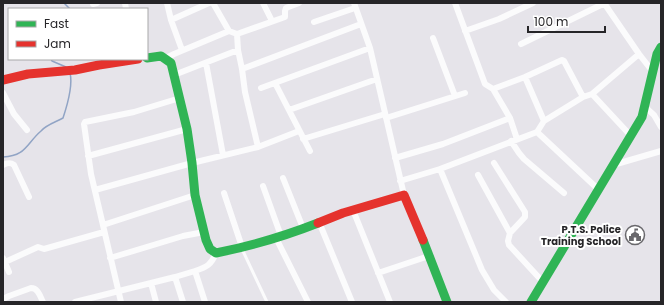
<svg xmlns="http://www.w3.org/2000/svg" width="664" height="305" viewBox="0 0 664 305" font-family="Poppins,sans-serif">
  <style>
    .lines { fill: none; stroke-linecap: round; stroke-linejoin: round }
    .stream { stroke: #91a4c5; stroke-width: 1.5 }
    .lane { stroke: #fbfbfc; stroke-width: 3 }
    .street { stroke: #fbfbfc; stroke-width: 6 }
    .fast { stroke: #30b455; stroke-width: 9 }
    .jam { stroke: #e5322d; stroke-width: 9 }
    .labels { text-anchor: middle; dominant-baseline: central; stroke-width: 4; stroke-linejoin: round; paint-order: stroke }
    .poi-label { font-size: 10px; font-weight: bold; fill: #262528; stroke: #fff; text-anchor: end }
  </style>
  <rect width="100%" height="100%" fill="#e6e4ea"/>
  <g class="lines">
    <path class="stream" d="M64,3L70,9
      M51,59L52,61L66,67
      M3,157C26,156 26,144 41,131C46,125 56,122 63,118C67,106 73,85 70,73"/>
    <path class="lane" d="M242,249L267,302"/>
    <path class="street" d="M125,3L126,9
      M167,3L171,20L182,50
      M213,3L229,31
      M263,3L272,21
      M354,3L370,48L404,195
      M455,3L485,84L493,89L510,118L517,139
      M604,3L639,54L653,72
      M93,4L97,3
      M171,20L209,3
      M314,22L355,8
      M465,31L499,19L533,3
      M237,34L238,50L242,69L245,92L258,147
      M433,38L455,96
      M521,44L605,3
      M166,58L174,54L229,31L237,34L285,17V11L286,8L299,3
      M206,63L223,155
      M242,69L361,24
      M174,75L238,50
      M525,77L544,121
      M275,83L310,151
      M261,88L370,48
      M493,89L525,77L562,60L564,61L583,97
      M3,93L14,114L27,130
      M592,94L639,54
      M645,107L654,115L661,127
      M289,110L377,79
      M386,118L465,93
      M537,132L544,121L583,97L592,94L631,136
      M303,139L385,114
      M511,141L519,153L524,159L564,193
      M88,156L187,129
      M395,158L443,144L510,118
      M494,163L525,212V217L510,233
      M3,165C7,163 10,162 14,165L29,197
      M613,165L661,151
      M440,169L482,270L494,290L506,302
      M478,175L510,233L508,241L509,245L543,282
      M283,178L303,228
      M400,181L440,169L537,132L599,190
      M263,186L281,236
      M95,190L192,163L258,147L299,131
      M224,193L242,247
      M353,210L390,302
      M319,222L352,302
      M103,225L195,195
      M276,238L308,302
      M3,258L9,272
      M110,258L183,236L204,232
      M5,262L38,247L44,249L104,232
      M195,271C207,267 211,265 216,253
      M378,273L429,256
      M175,277L183,302
      M151,283L156,302
      M3,299L9,296L31,288C38,288 40,296 43,302
      M75,302L175,277L195,271L205,302
      M121,302L91,174L84,124L85,122L134,112L180,98"/>
    <path class="fast" d="M147,58L161,56L171,63L187,129L192,163L195,195L206,240L210,249L216,253C251,246 285,236 318,223
      M423,240L447,302
      M531,302L642,117L657,54L661,47"/>
    <path class="jam" d="M3,80L28,74L75,70L99,65L138,59
      M318,223L343,213L404,195L423,240"/>
  </g>
  <defs>
    <symbol id="civic-ring" viewBox="-11 -11 22 22"><circle r="9.5" fill="#fff" stroke="#69686c" stroke-width="1.5"/><path d="M-.6-6.5H3V-4.5H.6V-3L4-1V1h2V6H-6V1h2V-1L-.6-3ZM-1.2 2.5V6h2.4V2.5Z" fill="#69686c"/></symbol>
  </defs>
  <g fill-rule="evenodd">
    <use href="#civic-ring" x="624" y="224" width="22" height="22"/>
  </g>
  <g class="labels">
    <g class="poi-label">
      <text x="621" y="229">P.T.S. Police<tspan x="621" dy="12">Training School</tspan></text>
    </g>
  </g>
  <rect width="664" height="305" fill="none" stroke="#262528" stroke-width="8"/>
  <rect x="8" y="8" width="140" height="52" fill="#ffffff" stroke="#a8a8a9"/>
  <rect x="16" y="21" width="20" height="6" fill="#30b455" stroke="#a8a8a9"/>
  <text x="44" y="28" font-size="12" fill="#262528">Fast</text>
  <rect x="16" y="41" width="20" height="6" fill="#e5322d" stroke="#a8a8a9"/>
  <text x="44" y="48" font-size="12" fill="#262528">Jam</text>
  <path d="M528 26v6h77v-6" fill="none" stroke="#262528" stroke-width="2"/>
  <text x="534" y="26" font-size="12" fill="#262528" stroke="#ffffff" stroke-width="3" paint-order="stroke">100 m</text>
</svg>
